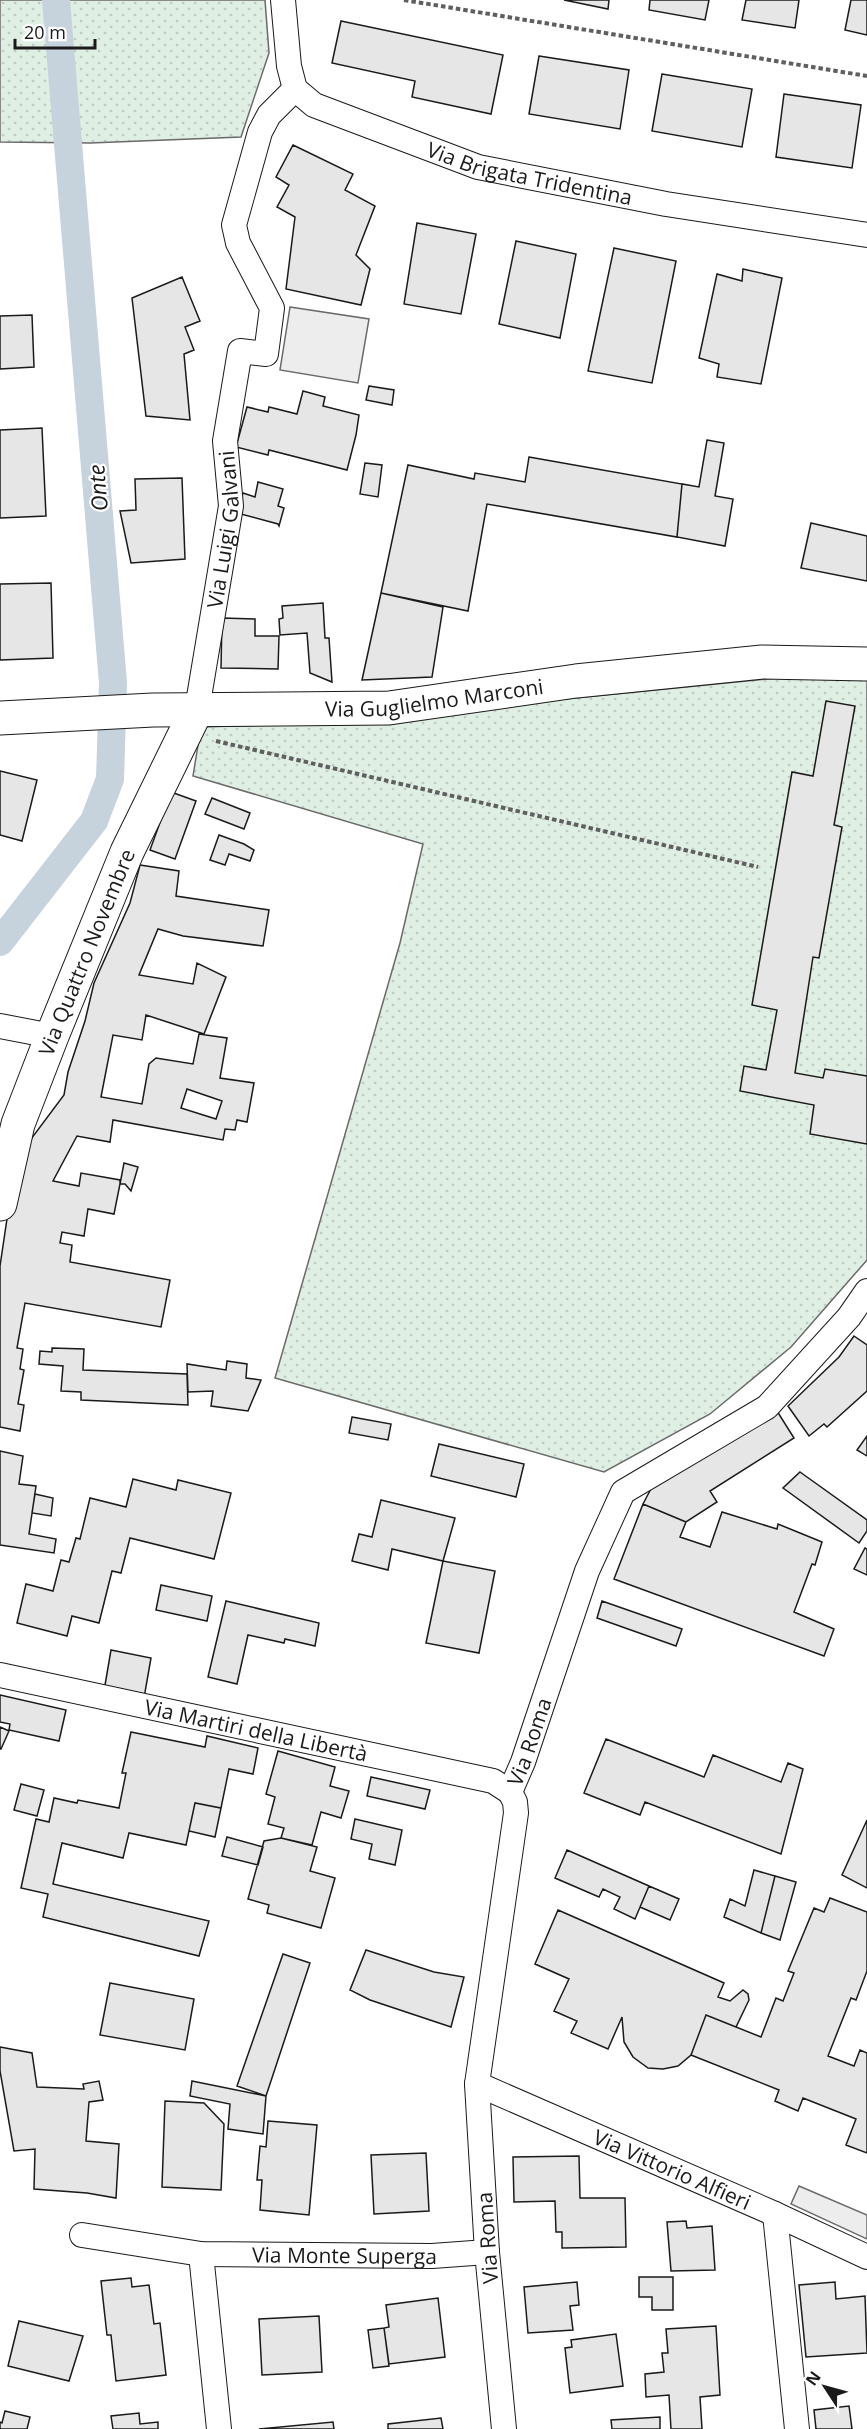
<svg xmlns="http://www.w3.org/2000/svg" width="867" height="2429" viewBox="0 0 867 2429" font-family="'Open Sans',sans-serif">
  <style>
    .park { fill: url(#park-dots); stroke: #6a6a6a; stroke-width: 1.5 }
    .parking { fill: #ededed; stroke: #6a6a6a; stroke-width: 1.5 }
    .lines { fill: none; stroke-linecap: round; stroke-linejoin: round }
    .canal { stroke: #c6d2dc; stroke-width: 28 }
    .building { fill: #e6e6e6; stroke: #1a1a1a; stroke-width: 1.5; fill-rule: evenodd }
    .street-casing { stroke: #1a1a1a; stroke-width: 26 }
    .secondary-casing { stroke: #1a1a1a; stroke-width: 35 }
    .path { stroke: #5f5f5f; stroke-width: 4; stroke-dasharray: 4.5 3; stroke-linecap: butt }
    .street { stroke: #fff; stroke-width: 24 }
    .secondary { stroke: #fff; stroke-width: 33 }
    .labels { text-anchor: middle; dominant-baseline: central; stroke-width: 4.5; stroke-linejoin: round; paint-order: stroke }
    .street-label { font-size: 21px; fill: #1a1a1a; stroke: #fff }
    .water-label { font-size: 22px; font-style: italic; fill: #1a1a1a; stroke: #fff }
  </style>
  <defs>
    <pattern id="park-dots" width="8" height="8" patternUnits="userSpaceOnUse" patternTransform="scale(1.5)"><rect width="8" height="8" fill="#e0efe3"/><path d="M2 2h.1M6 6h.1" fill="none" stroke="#c0ccc2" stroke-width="1.8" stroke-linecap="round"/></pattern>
  </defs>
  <rect width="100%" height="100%" fill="#fff"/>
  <path class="park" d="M0,0H265L269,53L241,137L90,143L0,142Z
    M788,677L867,678V1260L791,1347L710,1414L604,1472L275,1378L400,943L423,844L193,776L201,727L382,721L555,700Z"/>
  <path class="parking" d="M290,307L369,319L358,383L280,370Z
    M799,2186L867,2215V2239L791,2204Z"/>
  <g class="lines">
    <path class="canal" d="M0,942L94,821L110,779L113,683L56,0"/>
  </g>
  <path class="building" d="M564,0H609L608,9Z
    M650,0H709L705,20L649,10Z
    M746,0H799L795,28L742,20Z
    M851,0H867V35L845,30Z
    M341,21L503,55L491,114L412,97L415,81L332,63Z
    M539,56L629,70L620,129L529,114Z
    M662,74L752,89L742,147L652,131Z
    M784,94L861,105L852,168L776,157Z
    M293,145L353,174L345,190L375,206L356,255L370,269L361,305L286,289L295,217L277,207L289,185L276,177Z
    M417,223L476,234L461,314L404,304Z
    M516,241L576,254L560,338L499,324Z
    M614,248L676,261L652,383L588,371Z
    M743,269L782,278L761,384L717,377L719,364L699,358L717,274L742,281Z
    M182,277L200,321L185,327L194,350L184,354L190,420L146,416L132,298Z
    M32,315L34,367L0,369V316Z
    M369,386L394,390L392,405L366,400Z
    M303,391L325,397L323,406L359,415L356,435L347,470L269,450L268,455L236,447L247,407L268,412L269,407L297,414Z
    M42,428L46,516L0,518V430Z
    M707,440L724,443L715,496L733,499L725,546L677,537L682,484L699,487Z
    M529,457L682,484L677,537L487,504L468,611L381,593L408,465L474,479L475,473L525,482Z
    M365,463L382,465L378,497L360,494Z
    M182,478L185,559L131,563L120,511L136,510L135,479Z
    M258,482L283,489L278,506L284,508L279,526L278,524L237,513L243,493L255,497Z
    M811,523L867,536V581L801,568Z
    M51,583L53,658L0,660V584Z
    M381,593L443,607L432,677L362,680Z
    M323,603L325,638H329L332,682L310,673L307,633L280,635L279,619L283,618L282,606Z
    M222,618L255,619V636H279L278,669L221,668Z
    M826,701L855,706L834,825L842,827L819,958L813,957L795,1073L823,1078L825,1069L867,1076V1144L810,1134L814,1105L740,1091L744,1066L766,1070L777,1010L752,1005L792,772L813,776Z
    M0,771L37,780L22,841L0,835Z
    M171,792L196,801L175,859L150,850Z
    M212,798L250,813L244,829L205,814Z
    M219,835L244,844L254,850L250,861L229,854L225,865L210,860Z
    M140,865L179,871L176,896L269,910L263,946L183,936L158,929L139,975L193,984L197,963L226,977L204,1034L146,1015L142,1040L113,1035L101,1097L142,1104L149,1064L156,1058L193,1064L199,1034L227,1038L220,1078L254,1083L247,1122L237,1120L235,1130L225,1129L223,1140L113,1120L110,1142L77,1136L53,1181L79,1186L81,1173L120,1180V1184L114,1214L88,1209L84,1236L62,1232L60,1243L72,1245L70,1262L170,1280L161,1327L25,1303L17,1348L23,1349L20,1369L24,1370L18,1404L24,1405L20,1431L0,1427V1266L11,1192L31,1139L64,1095L68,1072L85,1021L94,983L130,903ZM187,1089L222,1101L216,1119L181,1108Z
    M124,1163L138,1167L131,1191L125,1184H120Z
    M854,1336L867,1345V1391L827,1427L824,1424L809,1436L788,1406L839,1357Z
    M52,1348L84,1349L83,1370L187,1374L188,1405L81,1400V1392L61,1391L63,1366L39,1364L40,1351L52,1352Z
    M227,1361L247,1364L246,1378L261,1380L248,1411L211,1406L213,1391L188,1392L187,1364L226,1370Z
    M777,1411L794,1438L710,1491L717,1502L686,1522L643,1504L654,1483Z
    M352,1417L391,1424L388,1440L349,1433Z
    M867,1436V1456L857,1450Z
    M439,1444L524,1464L516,1497L431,1476Z
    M0,1451L23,1456L19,1484L36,1486L29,1534L56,1539L54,1553L0,1545Z
    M800,1472L867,1520V1531L859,1543L783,1488Z
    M133,1479L176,1490L178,1480L231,1493L214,1559L130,1538L121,1573L112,1571L99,1623L72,1616L67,1636L17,1623L26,1584L53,1591L61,1560L69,1562L76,1538L80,1539L90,1498L126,1507Z
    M35,1494L53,1498L51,1516L32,1513Z
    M381,1500L455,1518L443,1561L392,1549L388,1570L352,1561L359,1534L372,1537Z
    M643,1504L686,1522L680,1537L710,1547L722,1512L777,1529L778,1524L822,1542L815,1565L812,1564L794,1612L834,1629L824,1656L614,1579Z
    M865,1548L867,1549V1575L854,1569Z
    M443,1561L495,1571L479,1653L426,1643Z
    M161,1585L212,1596L207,1621L156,1610Z
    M226,1601L319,1623L315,1646L285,1639L284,1643L248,1635L237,1684L208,1677Z
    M602,1601L682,1629L676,1646L597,1618Z
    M111,1650L151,1658L144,1698L104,1691Z
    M0,1695L66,1710L59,1741L9,1730L10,1724L0,1722Z
    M0,1727L9,1731L1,1749H0Z
    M131,1732L205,1747L207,1736L258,1748L253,1774L229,1769L221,1808L195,1803L186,1845L129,1833L123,1858L62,1843L53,1884L209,1921L199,1956L43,1917L48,1894L21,1888L36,1819L49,1822L54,1798L77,1803L78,1800L119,1808L126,1773H122Z
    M606,1739L704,1777L713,1755L781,1782L788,1763L803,1769L781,1854L645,1802L640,1815L584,1793Z
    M278,1751L335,1767L330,1786L349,1791L341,1818L321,1812L312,1845L281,1838L284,1828L268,1824L275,1797L266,1794Z
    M371,1777L430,1790L425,1809L367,1796Z
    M21,1784L44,1790L37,1816L14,1810Z
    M195,1803L221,1808L215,1837L189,1831Z
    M355,1819L402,1830L395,1865L369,1859L372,1844L351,1839Z
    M867,1820V1888L842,1875Z
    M227,1837L263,1847L258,1865L222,1856Z
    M281,1838L317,1847L310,1871L335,1878L321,1928L267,1913L269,1905L248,1899L264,1841Z
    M567,1850L649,1886L635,1919L614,1909L620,1897L603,1889L599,1897L555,1878Z
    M754,1870L775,1876L761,1933L724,1917L730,1899L745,1906Z
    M775,1876L796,1882L780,1940L761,1933Z
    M649,1886L679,1899L670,1920L640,1907Z
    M830,1898L867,1912V1971L856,2000L851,1998L828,2056L854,2066L860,2050L867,2053V2153L846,2145L856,2119L803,2098L798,2111L775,2101L779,2090L691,2055L706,2015L761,2037L776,1998L783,2001L794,1973L788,1971L814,1908L824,1912Z
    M558,1910L724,1983L718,1997L730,2001L743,1990L748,1994L749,2000L736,2027L706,2015L691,2055L678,2066L663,2069L648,2068L633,2057L624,2042L622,2017L608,2049L571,2033L577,2021L554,2011L569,1979L535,1964Z
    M366,1950L434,1972L464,1977L451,2027L370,2000L350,1990Z
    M283,1954L310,1963L266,2096L237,2086Z
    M110,1983L194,1999L185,2050L100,2035Z
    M0,2047L32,2053L37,2087L84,2089L83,2084L99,2081L103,2100L89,2102L86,2141L119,2144L116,2198L87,2193L34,2189L35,2149L14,2151L0,2071Z
    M192,2081L266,2096L263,2134L228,2129L230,2104L190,2096Z
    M165,2101L204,2103L224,2124L221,2190L162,2187Z
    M268,2121L317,2125L309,2215L260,2210L262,2180H257L260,2146L266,2147Z
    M426,2153L429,2211L374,2214L371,2155Z
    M579,2156L580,2198H625L626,2247L562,2248V2232H556L555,2201L514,2202L513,2157Z
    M686,2221L687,2228L712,2226L715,2270L671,2271L667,2222Z
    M639,2277H673V2310H652V2297H639Z
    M131,2278L132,2287L149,2285L154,2324L160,2323L166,2375L116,2381L111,2335H107L101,2281Z
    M577,2282L579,2305L570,2306L573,2330L528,2333L524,2287Z
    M835,2282L836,2299L865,2296L867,2353L806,2357L799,2285Z
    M438,2298L445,2357L389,2364L384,2328L389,2327L386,2305Z
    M319,2316L322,2372L262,2375L259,2319Z
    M19,2321L83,2336L69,2381L8,2366Z
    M716,2326L720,2395L700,2397L702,2429H671L669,2395L646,2397L645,2374L664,2372L662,2353H668L666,2329Z
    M384,2328L389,2366L373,2368L368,2330Z
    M616,2334L623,2386L570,2393L565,2348L572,2347L571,2340Z
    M849,2406L852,2429H816L814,2410Z
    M5,2411L30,2417L27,2429H0V2422L2,2423Z
    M139,2413L140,2424L158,2422V2429H113L111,2416Z
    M660,2417V2429H612L611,2420Z
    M441,2418L443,2429H388V2424Z
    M333,2422L334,2429H259Z"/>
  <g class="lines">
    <defs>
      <g id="street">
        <path id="s1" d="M283,0L289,66L295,89L314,105L478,167L666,204L867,235"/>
        <path id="s2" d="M197,709L231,506L225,441L240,351L266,354L272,308L238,243L234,225L260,132L269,115L295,89"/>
        <path d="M0,1026L52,1036"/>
        <path id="s3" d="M0,1675L493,1781L510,1792"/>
        <path id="s4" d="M510,1792L523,1762L587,1571L623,1492L767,1407L849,1317L867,1291"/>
        <path id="s5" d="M477,2084L775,2214L867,2257"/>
        <path d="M775,2214L797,2429"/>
        <path id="s6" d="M82,2235L201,2254L432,2256L487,2252"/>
        <path d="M201,2254L219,2429"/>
        <path d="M504,2429L487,2252L477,2084L516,1813L515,1802L510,1792"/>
      </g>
      <g id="secondary">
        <path id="s7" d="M0,718L153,710L389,708L576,681L762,662L867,664"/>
        <path id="s8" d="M0,1204L18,1124L52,1036L127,852L197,709"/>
      </g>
    </defs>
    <use href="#street" class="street-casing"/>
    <use href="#secondary" class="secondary-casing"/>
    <path class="path" d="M404,0L867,76
      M216,741L758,867"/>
    <use href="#street" class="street"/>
    <use href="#secondary" class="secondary"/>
  </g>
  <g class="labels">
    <g class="street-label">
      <text stroke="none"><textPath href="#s1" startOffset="342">Via Brigata Tridentina</textPath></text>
      <text stroke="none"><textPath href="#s2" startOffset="182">Via Luigi Galvani</textPath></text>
      <text stroke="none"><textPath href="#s7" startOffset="435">Via Guglielmo Marconi</textPath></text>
      <text stroke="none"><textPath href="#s8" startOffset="267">Via Quattro Novembre</textPath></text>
      <text stroke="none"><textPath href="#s3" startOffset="262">Via Martiri della Libertà</textPath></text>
      <text stroke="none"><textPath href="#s4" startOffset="54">Via Roma</textPath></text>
      <text stroke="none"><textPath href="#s5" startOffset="213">Via Vittorio Alfieri</textPath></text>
      <text transform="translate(487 2238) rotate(-94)">Via Roma</text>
      <text stroke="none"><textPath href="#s6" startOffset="264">Via Monte Superga</textPath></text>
    </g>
    <g class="water-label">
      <text transform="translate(97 488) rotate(-95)">Onte</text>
    </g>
  </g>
  <g transform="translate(825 2387) rotate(306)" stroke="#ffffff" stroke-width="4.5" paint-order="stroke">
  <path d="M0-4.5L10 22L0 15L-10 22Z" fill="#1a1a1a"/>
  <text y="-9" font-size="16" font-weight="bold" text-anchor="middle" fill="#1a1a1a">N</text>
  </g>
  <path d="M15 39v9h80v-9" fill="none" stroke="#1a1a1a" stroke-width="3"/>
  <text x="24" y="39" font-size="18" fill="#1a1a1a" stroke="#ffffff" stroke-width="4.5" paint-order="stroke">20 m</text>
</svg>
